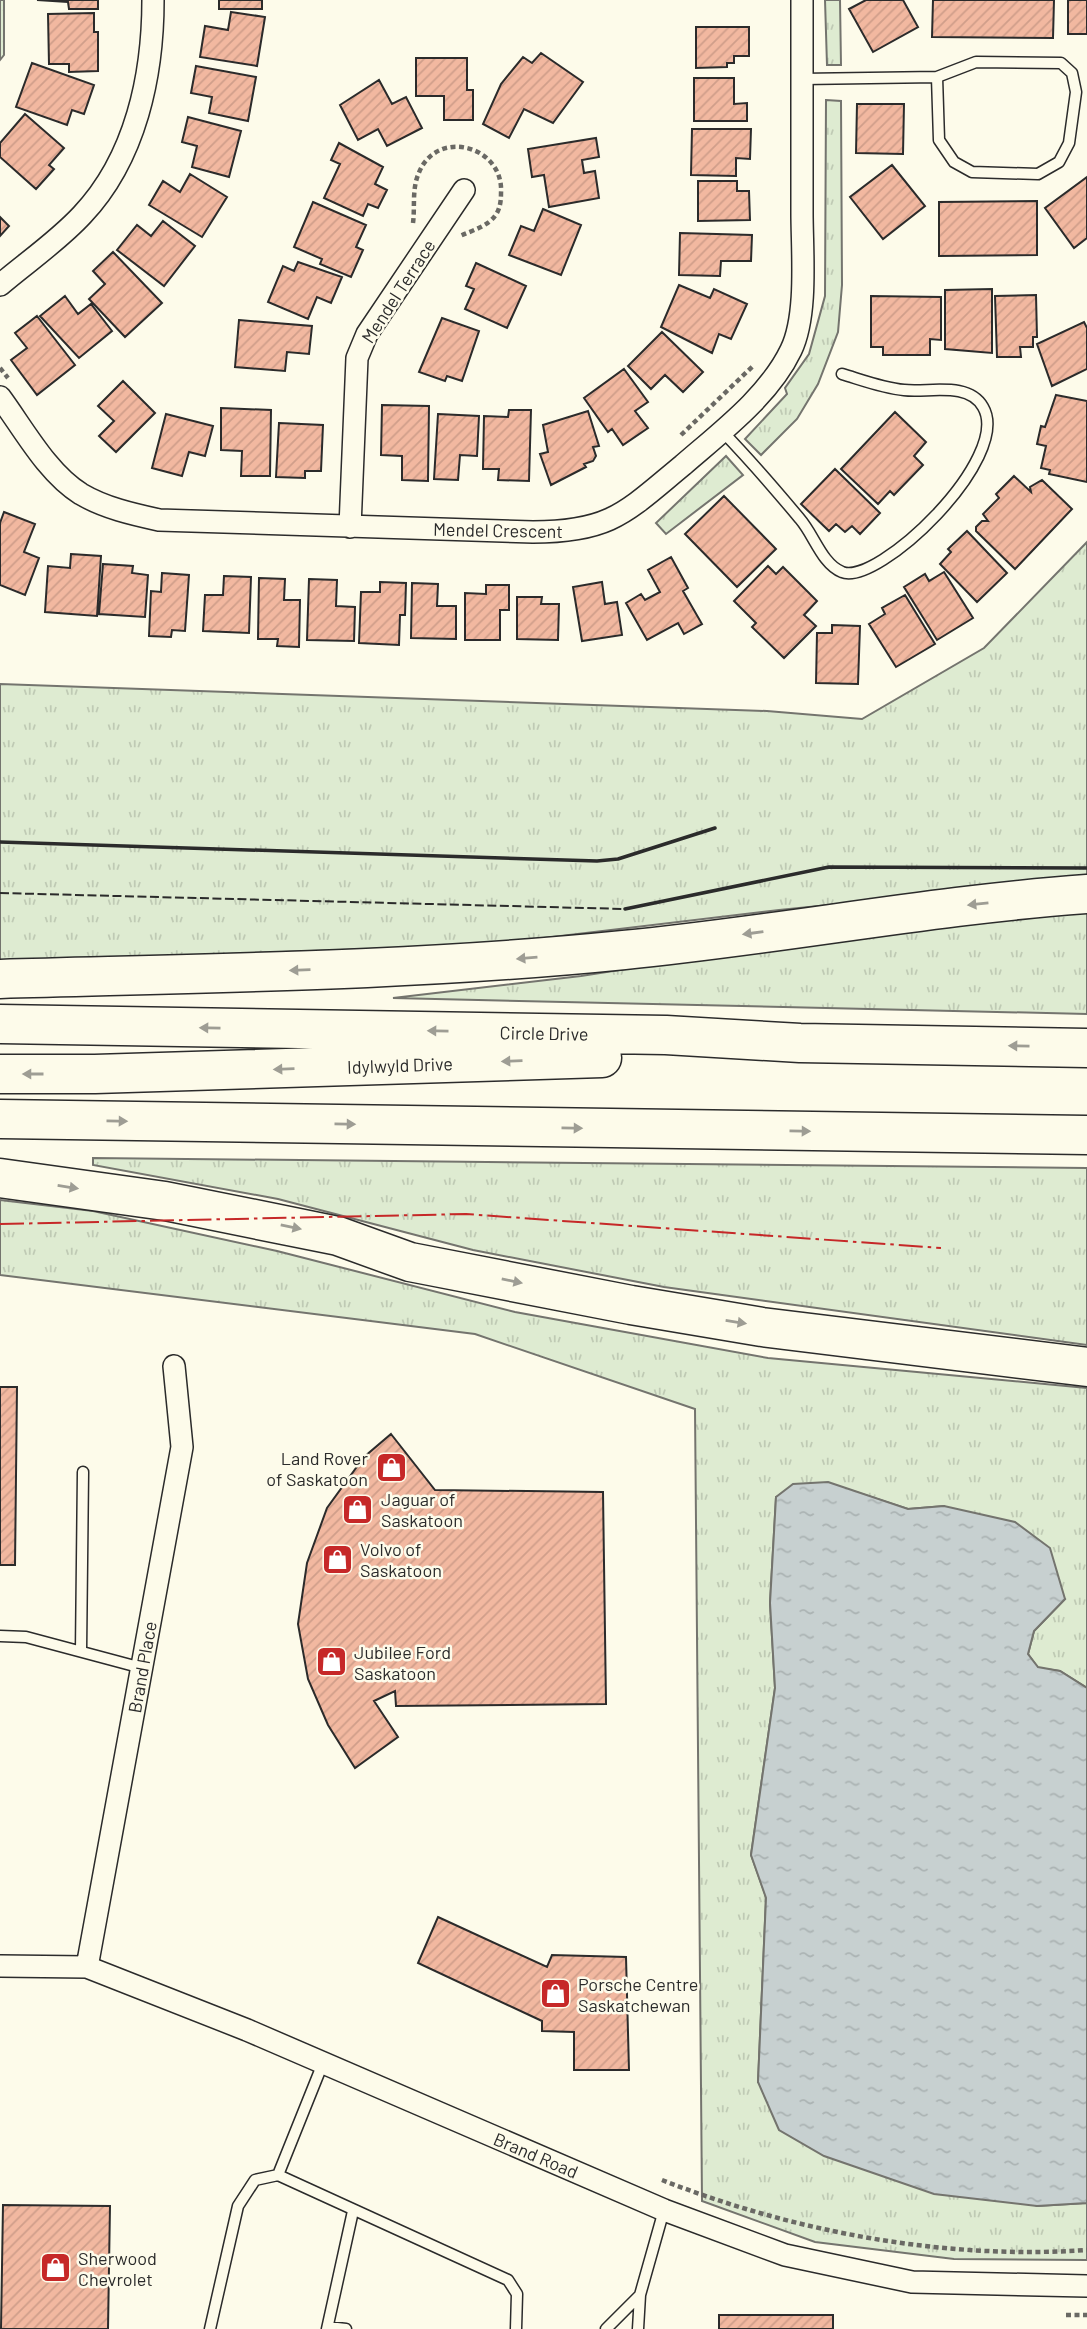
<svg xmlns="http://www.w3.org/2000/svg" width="1087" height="2329" viewBox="0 0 1087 2329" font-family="Barlow,sans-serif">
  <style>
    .grass { fill: url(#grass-tufts); stroke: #74746e; stroke-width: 2 }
    .park { fill: url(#park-crowns); stroke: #74746e; stroke-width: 2 }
    .water { fill: url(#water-ripples); stroke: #74746e; stroke-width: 2 }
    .building { fill: url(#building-hatch); stroke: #2b2b2b; stroke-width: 2 }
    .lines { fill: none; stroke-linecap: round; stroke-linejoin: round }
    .lane-casing { stroke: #2b2b2b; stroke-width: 13 }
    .street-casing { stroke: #2b2b2b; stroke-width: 24 }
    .highway-casing { stroke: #2b2b2b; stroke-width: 41 }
    .path { stroke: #6a6964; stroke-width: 4.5; stroke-dasharray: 5 3.5; stroke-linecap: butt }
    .lane { stroke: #fdfbea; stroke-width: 10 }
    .street { stroke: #fdfbea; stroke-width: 21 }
    .highway { stroke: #fdfbea; stroke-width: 38 }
    .fence { stroke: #2b2b2b; stroke-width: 2; stroke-dasharray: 9 3.5; stroke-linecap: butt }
    .wall { stroke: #2b2b2b; stroke-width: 3.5 }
    .power { stroke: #c62828; stroke-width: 2; stroke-dasharray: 24 5 3.5 5; stroke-linecap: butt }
    .oneway { fill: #9e9d94 }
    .labels { text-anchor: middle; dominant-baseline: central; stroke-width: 5; stroke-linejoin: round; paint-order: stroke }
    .street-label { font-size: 18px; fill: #2b2b2b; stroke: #fdfbea }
    .poi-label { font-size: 18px; fill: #2b2b2b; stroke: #fdfbea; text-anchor: start }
  </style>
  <defs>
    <pattern id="grass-tufts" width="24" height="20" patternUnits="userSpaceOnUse" patternTransform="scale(1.75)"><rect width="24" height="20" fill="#deebd1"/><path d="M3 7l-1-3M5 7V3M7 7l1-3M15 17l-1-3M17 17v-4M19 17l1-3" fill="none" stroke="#bfcab4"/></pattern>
    <pattern id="park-crowns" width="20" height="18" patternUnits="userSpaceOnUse" patternTransform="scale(1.75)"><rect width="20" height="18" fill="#deebd1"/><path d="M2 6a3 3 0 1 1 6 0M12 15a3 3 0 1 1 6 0" fill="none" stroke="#bfcab4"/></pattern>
    <pattern id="water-ripples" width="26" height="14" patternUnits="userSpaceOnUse" patternTransform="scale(1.75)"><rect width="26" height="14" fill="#c7d0d0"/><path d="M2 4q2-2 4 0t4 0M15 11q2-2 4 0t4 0" fill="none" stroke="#abb3b3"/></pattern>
    <pattern id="building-hatch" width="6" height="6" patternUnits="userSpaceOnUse" patternTransform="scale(1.75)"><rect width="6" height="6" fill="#f2b8a0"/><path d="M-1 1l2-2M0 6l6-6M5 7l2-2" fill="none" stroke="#d09e8a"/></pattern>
  </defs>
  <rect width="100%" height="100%" fill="#fdfbea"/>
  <path class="grass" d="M825,0H840L841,65H827Z
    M826,100L841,101L842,285L838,332L818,384L797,419L761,455L745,439L787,394L785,388L809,354L825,296Z
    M726,456L743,475L666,534L656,523Z
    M1087,542V879L779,910L484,945L0,962V684L767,711L862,719L984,648Z
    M1087,906V1014L393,998L581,976L901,926Z
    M93,1158L1087,1168V1345L664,1287L473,1250L278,1199L93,1165Z
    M0,1200L93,1211L277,1251L515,1312L768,1358L1087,1388V1688L1060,1671L1038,1668L1028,1654L1034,1631L1065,1599L944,1506L908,1509L828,1483L776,1497L770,1603L775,1688L751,1855L766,1897L758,2082L1037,2206L1087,2203V2260L954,2259L815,2242L702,2201L695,1409L475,1334L0,1275Z"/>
  <path class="park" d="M0,0H4V55L0,60Z"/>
  <path class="water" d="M828,1482L908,1509L944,1506L1015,1522L1050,1548L1065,1599L1034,1631L1028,1654L1038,1667L1060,1671L1087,1688V2203L1037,2206L934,2194L824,2156L779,2130L758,2082L766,1898L751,1855L775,1688L770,1603L776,1497L793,1484Z"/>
  <path class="building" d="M37,0H98V9H69L68,2Z
    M219,0H262V9H219Z
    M866,0H903L918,27L873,52L849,9Z
    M933,0H1054L1053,38L932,37Z
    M1068,0H1087V34H1068Z
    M231,12L265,17L257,66L200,57L205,26L228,30Z
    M94,13V32H98V71L69,72V64H49L48,14Z
    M696,27H749V56H734V63H727V67L696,68Z
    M541,53L583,82L553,123L524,109L509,138L483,124L501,84L523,57L532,63Z
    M416,58H467V90H473V120H444V96H416Z
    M32,63L94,85L84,114L72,110L67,125L16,107Z
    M196,66L256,77L248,121L209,113L212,97L191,93Z
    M694,78H734V104L747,103V121H694Z
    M379,80L392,104L406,97L422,128L387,146L378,129L358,140L340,105Z
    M857,104H904L903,154L856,153Z
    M25,114L64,148L49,165L54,169L36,189L0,157V143Z
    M188,117L241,131L229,177L192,167L197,146L182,142Z
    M692,129H751L750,159L736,158V176L691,175Z
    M596,138L599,157L582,160L584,173L595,171L599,198L549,207L544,175L532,177L528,149Z
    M339,143L383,167L375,184L387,190L378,208L368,204L363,216L324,198L340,164L331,160Z
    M892,165L925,206L883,239L850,197Z
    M190,174L227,197L202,237L149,205L163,181L180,192Z
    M1087,177V238L1074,248L1045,208Z
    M698,181H737V191H749L750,220L698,221Z
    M1037,201V255L939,256V202Z
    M313,202L366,225L356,247L363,250L351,277L320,264L322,259L294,247Z
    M543,209L581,225L561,275L509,255L521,226L534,231Z
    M0,217L9,226L0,236Z
    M163,221L195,246L164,286L117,250L137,225L151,236Z
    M680,233L752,235L751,261H721L720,276L679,275Z
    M113,252L162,303L125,337L89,299L105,284L93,271Z
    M298,262L342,277L331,303L317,297L308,319L268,302L283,266L294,271Z
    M476,263L526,286L507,328L465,309L474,289L466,286Z
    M679,285L710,298L714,289L747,304L731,339L719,334L712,353L661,327Z
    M992,289V353L945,349V290Z
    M1036,295L1037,337H1033V347H1020L1021,357H997L995,296Z
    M65,296L78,314L91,304L112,331L79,358L40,316Z
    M871,296L941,297V340L930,339V355H883V347H871Z
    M37,316L75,365L37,395L11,360L27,348L15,333Z
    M442,318L479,331L462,381L447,376L445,381L419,372Z
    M239,320L312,326L309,354L287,352L285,371L235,367Z
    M1084,322L1087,328V369L1052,386L1037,344Z
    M662,332L703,372L683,392L665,375L651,389L628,366Z
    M624,369L648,402L635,411L648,428L623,445L612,429L608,432L584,398Z
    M123,381L155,413L116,452L99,436L114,421L98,406Z
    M1056,395L1087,401V482L1049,474L1050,470L1041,468L1046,446L1037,444L1041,426L1045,427Z
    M382,405L429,406L428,481L402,480V456L381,455Z
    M221,408L271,410L270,476H241L242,451L221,450Z
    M509,410H531L529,481L498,480L499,469H483L484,416L508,417Z
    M588,411L599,446L593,447L596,456L593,461L584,464L586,467L551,485L540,454L548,452L543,425Z
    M895,412L926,442L914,456L923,465L894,495L890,491L878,504L841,469Z
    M166,414L213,426L205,456L189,452L182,476L152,468Z
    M438,414L479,416L477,456L460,455L458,480L434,479Z
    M279,423L323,425L321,471H305V478L276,477Z
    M835,469L880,513L860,534L852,526L845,532L836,524L829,531L801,504Z
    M1014,476L1031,492L1030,487L1042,480L1072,509L1015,569L976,531V527L982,521H988L983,514L999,498L996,494Z
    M724,496L776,549L737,587L685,534Z
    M4,512L35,524L24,552L39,558L25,595L0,585V523Z
    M967,531L1007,573L977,602L940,564L951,552L948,549Z
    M71,554L101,556L97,616L45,612L48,566L70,568Z
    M671,557L688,588L683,591L702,624L684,634L678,623L647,640L626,603L641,594L645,600L660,592L648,570Z
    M103,564L133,566L132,573L148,575L145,617L99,614Z
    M768,566L776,574L783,567L817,601L804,615L816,626L784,658L752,627L756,623L734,601Z
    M944,572L973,618L937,640L904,587L925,574L929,581Z
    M162,573L189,575L185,631L172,630L171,637L149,636L151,591L161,592Z
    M224,576L251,577L249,633L203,631L205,595H223Z
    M259,578L285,579L284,600H300L299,647L277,646L278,639H258Z
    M309,579L337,580L336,606L355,607L354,641L307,640Z
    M380,582L406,583L405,615H400L399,645L359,643L361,592H380Z
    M602,582L605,604L617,602L622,635L582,641L573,587Z
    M412,583L438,584L437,606H456V639L411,638Z
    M486,585H509V610H500V640H465V593L486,594Z
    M905,595L935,644L896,667L869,624L885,614L882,608Z
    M517,597H542L541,604H559L558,640L517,639Z
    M832,625L860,626L858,684L816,683L817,633H832Z
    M0,1387H17L15,1565H0Z
    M391,1434L435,1490L603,1492L606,1704L396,1706L395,1691L374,1701L398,1737L355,1768L328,1725L308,1679L298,1624L307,1563L327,1508L364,1457Z
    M438,1917L547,1967L552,1955L626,1957L629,2070H574V2032L542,2031V2021L418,1963Z
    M3,2205L110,2206L108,2329H1Z
    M719,2315H833V2329H719Z"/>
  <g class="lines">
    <defs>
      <path id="lane" d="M802,79L937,77L976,62L1061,63L1072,73L1076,92L1069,143L1059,162L1038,174L972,172L954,162L939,140L937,77
        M722,431C749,459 775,489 800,519C814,535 822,564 842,572C877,587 1013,458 983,407C968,381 928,393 904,390C883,388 862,380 842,374
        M0,1636L26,1637L142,1668
        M81,1651L83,1472
        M278,2175L323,2063
        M328,2327L346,2329
        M210,2329L238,2206L255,2180L278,2175L508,2280L517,2294L516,2329
        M327,2329L353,2211
        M606,2329L640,2295
        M638,2329L640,2295L664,2210"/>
      <path id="street" d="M0,285C27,262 58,241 82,215C136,158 153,75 153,0
        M0,397C23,428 47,473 81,494C105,508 132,514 159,520L533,532C611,532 626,512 683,465C721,432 769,396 791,350C808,315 802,251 802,213C802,142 802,71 802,0
        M350,527L357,358L367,334L464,190
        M0,1966L87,1967L247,2030L664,2210L785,2255L912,2282L1087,2286
        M87,1967L182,1447L174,1366"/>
      <path id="highway" d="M0,979C208,973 417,971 624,950C779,935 932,905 1087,894
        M0,1024L666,1035L800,1043L1087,1048
        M0,1074H95L602,1058
        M0,1119L1087,1135
        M0,1178L165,1201L338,1236L410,1262L631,1305L762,1327L1087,1367"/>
    </defs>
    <use href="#lane" class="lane-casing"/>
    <use href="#street" class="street-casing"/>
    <use href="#highway" class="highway-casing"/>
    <path class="path" d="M413,223C415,208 412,190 418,175C435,127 504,145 501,193C501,205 499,214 489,222C481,228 469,232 460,236
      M0,368L8,378
      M681,435L753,366
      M662,2180C795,2232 944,2260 1087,2250
      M1066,2315H1087"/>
    <use href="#lane" class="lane"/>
    <use href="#street" class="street"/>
    <use href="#highway" class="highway"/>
    <path class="fence" d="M0,893L625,909"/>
    <path class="wall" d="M0,842L597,861L618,859L715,828
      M625,909L829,867L1087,868"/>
    <path class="power" d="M0,1224L466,1214L941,1248"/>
  </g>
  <defs><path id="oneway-solid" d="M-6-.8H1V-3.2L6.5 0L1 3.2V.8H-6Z" transform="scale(1.75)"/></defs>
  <g class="oneway">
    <use href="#oneway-solid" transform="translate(978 904) rotate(174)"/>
    <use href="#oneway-solid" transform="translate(753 933) rotate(172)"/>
    <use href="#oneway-solid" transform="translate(527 958) rotate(175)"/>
    <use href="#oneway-solid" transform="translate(300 970) rotate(178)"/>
    <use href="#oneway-solid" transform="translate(210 1028) rotate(-179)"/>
    <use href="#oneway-solid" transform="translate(438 1031) rotate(-179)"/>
    <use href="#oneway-solid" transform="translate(1019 1046) rotate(-179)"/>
    <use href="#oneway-solid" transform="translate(512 1061) rotate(178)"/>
    <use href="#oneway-solid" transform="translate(284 1069) rotate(178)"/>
    <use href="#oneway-solid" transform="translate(33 1074) rotate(180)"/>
    <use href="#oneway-solid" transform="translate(117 1121) rotate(1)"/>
    <use href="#oneway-solid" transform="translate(345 1124) rotate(1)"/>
    <use href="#oneway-solid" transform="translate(572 1128) rotate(1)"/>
    <use href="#oneway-solid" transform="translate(800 1131) rotate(1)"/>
    <use href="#oneway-solid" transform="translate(68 1187) rotate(9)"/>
    <use href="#oneway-solid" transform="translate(291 1227) rotate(12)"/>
    <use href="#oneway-solid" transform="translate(512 1281) rotate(12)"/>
    <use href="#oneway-solid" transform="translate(736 1322) rotate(9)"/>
  </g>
  <defs>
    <symbol id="shop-square" viewBox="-11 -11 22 22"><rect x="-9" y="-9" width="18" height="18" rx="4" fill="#c62828" stroke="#fdfbea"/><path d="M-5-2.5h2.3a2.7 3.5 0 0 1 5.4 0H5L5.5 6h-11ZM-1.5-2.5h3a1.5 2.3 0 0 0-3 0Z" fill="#fff"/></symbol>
  </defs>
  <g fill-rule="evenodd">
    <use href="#shop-square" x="374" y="1450" width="35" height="35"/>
    <use href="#shop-square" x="340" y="1492" width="35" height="35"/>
    <use href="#shop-square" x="320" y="1542" width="35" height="35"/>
    <use href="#shop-square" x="314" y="1644" width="35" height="35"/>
    <use href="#shop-square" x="538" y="1976" width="35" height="35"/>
    <use href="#shop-square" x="38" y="2250" width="35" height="35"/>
  </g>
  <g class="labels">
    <g class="street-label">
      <text transform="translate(398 291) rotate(-57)">Mendel Terrace</text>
      <text transform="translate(498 530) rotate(1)">Mendel Crescent</text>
      <text transform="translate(544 1033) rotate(1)">Circle Drive</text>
      <text transform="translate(400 1065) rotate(-2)">Idylwyld Drive</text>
      <text transform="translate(142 1667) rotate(-80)">Brand Place</text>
      <text transform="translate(536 2155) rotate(23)">Brand Road</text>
    </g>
    <g class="poi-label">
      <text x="368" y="1458" text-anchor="end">Land Rover<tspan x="368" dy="21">of Saskatoon</tspan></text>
      <text x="381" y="1499">Jaguar of<tspan x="381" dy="21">Saskatoon</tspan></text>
      <text x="360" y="1549">Volvo of<tspan x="360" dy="21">Saskatoon</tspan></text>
      <text x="354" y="1652">Jubilee Ford<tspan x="354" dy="21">Saskatoon</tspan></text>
      <text x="578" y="1984">Porsche Centre<tspan x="578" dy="21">Saskatchewan</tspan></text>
      <text x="78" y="2258">Sherwood<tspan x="78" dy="21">Chevrolet</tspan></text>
    </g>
  </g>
</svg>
